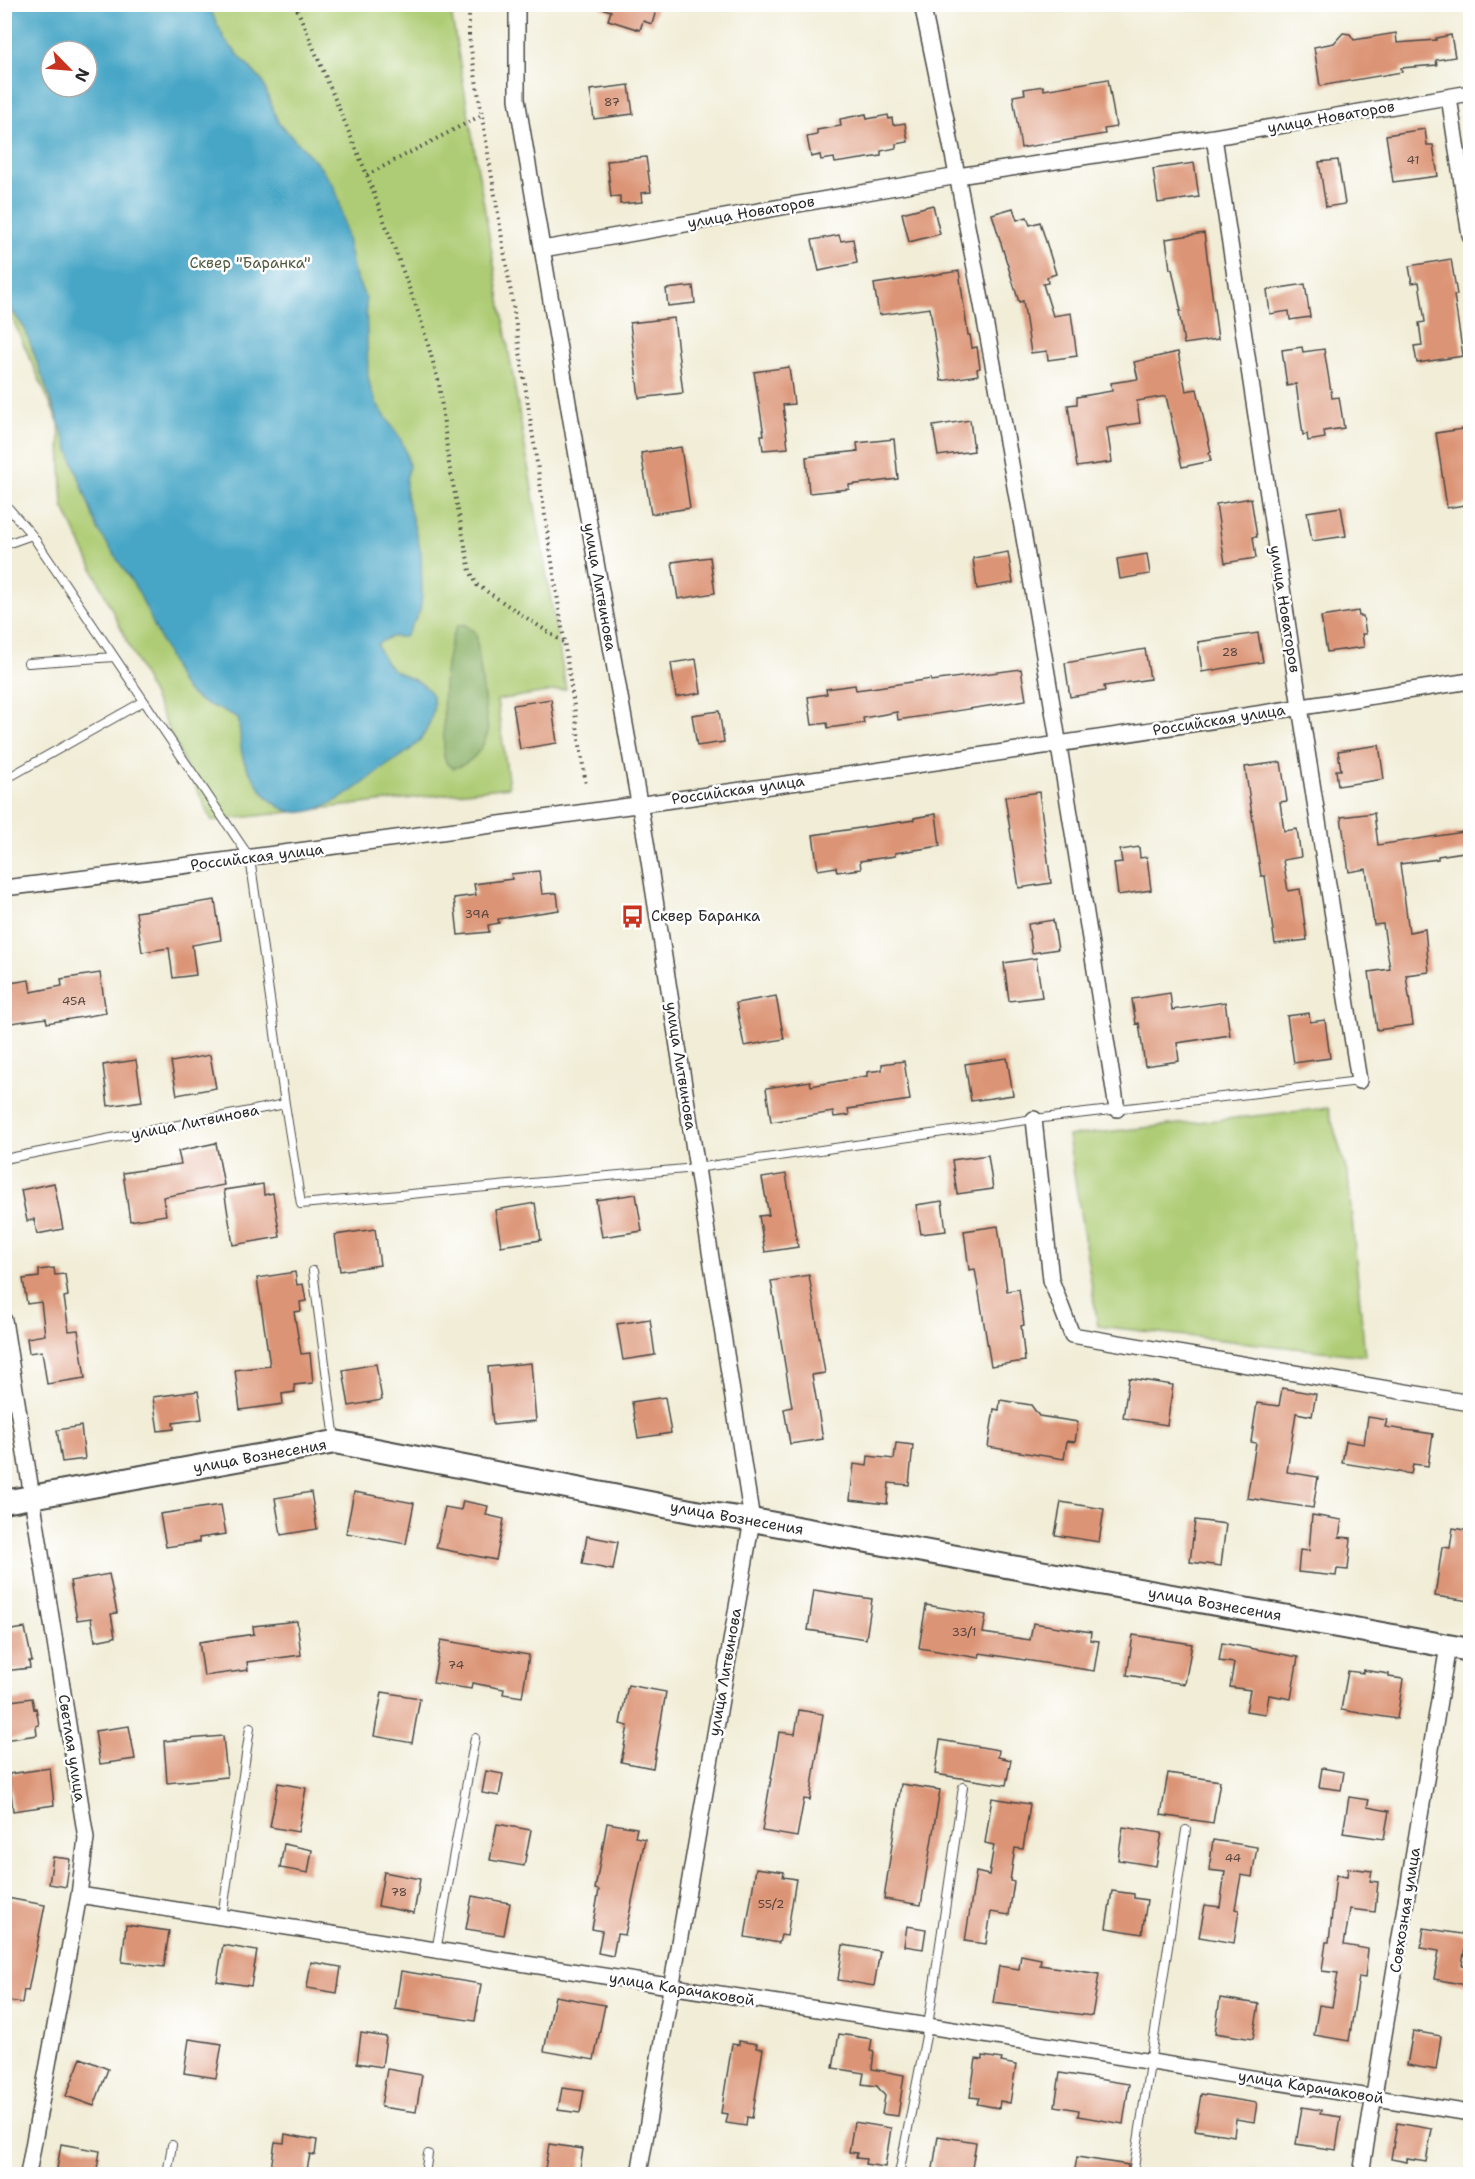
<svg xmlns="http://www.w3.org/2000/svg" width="1475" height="2179" viewBox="0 0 1475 2179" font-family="'Shantell Sans',sans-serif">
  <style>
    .green { fill: #aecc74; stroke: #6c7c50; stroke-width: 1.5; fill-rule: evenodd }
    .forest { fill: #8ab066; stroke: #5a6e48; stroke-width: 1.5 }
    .water { fill: #47a6c6; stroke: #396878; stroke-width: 1.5; fill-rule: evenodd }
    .building { fill: #dc9476 }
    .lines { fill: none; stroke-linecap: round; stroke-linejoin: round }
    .lane-casing { stroke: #494845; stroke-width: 10 }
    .street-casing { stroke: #494845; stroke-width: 18 }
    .secondary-casing { stroke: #494845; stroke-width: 26 }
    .path { stroke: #494845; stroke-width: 4; stroke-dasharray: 1.5 4.5; stroke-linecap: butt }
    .lane { stroke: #fff; stroke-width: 8 }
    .street { stroke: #fff; stroke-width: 15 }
    .secondary { stroke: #fff; stroke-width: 22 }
    .labels { text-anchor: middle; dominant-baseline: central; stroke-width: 5; stroke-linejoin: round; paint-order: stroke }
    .number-label { font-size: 12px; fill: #57453e }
    .street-label { font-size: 15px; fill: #2b2b2b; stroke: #fff }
    .park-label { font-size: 15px; fill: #525b41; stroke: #fff }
    .poi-label { font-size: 15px; fill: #2b2b2b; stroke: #fff; text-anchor: start }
  </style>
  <rect width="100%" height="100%" fill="#fff"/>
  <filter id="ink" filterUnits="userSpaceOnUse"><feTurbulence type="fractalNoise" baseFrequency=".0167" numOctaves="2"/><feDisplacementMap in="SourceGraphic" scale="12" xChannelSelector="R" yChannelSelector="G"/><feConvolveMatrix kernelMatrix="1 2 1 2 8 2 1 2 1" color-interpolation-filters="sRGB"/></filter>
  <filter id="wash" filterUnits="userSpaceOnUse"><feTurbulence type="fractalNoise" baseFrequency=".008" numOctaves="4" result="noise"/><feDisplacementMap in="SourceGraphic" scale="24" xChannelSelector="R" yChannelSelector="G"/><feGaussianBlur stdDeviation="1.35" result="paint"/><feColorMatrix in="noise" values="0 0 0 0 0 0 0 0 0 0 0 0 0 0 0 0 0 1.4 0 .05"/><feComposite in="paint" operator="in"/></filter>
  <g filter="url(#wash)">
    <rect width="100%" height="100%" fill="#f1edd7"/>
    <path class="green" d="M4,5H450L566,689L497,700L509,787L212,821L63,506L59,424L5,302ZM51,51H87V87H51Z
      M1328,1108L1348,1176L1365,1356L1098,1326L1068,1136Z"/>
    <path class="forest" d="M464,624L476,633L488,732C483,749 471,765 453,768L447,764L444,757C444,715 439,665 457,626Z"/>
    <path class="water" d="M4,5H208L225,40L262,81L278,122L317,163L334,186L339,200L354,272L366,299L368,376L371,390L377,404L400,438L406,452L409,466L406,480V495L421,552L422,596L420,611L405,637H390L377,644C380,652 383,661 390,667C404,679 427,679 433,699C436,711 427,732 419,741C408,755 389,762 375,774C357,789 320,816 294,812C278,810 264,795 256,782C252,775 245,767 243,758C239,745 241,731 238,718C214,703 198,708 180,682L138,591L98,530L25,329L5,300ZM51,51H87V87H51Z"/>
    <g id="blocks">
      <path class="building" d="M602,4H658L652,24L643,21L640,30L608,20L611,11L601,8Z
        M1343,33L1350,34L1354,40L1396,33L1397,43L1436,40V38L1451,35L1455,57L1436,60L1437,65L1401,68L1402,72L1320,86L1314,47L1334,43Z
        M1108,79L1116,127L1104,129L1105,134L1021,148L1013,96L1025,94L1024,89L1043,86L1044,90Z
        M629,85L633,114L594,119L590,90Z
        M866,114L867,119L888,115L889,119L892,118L893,125L905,123L908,142L896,144V148L881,151V156L835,163L834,158L821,160L820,155L811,157L807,137L817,135V130L841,126L840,119Z
        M1425,129L1427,145H1433L1438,176L1393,182L1386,135Z
        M646,157L651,192L641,193L642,202L620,204V196L611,197L607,161Z
        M1338,160L1345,204L1326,207L1319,162Z
        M1194,163L1199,197L1158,203L1153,169Z
        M933,205L940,234L909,242L902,213Z
        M1013,208L1017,220L1027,217L1030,225L1040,222L1056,274L1047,277L1048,283L1043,284L1053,316L1071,313L1077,356L1048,360L1047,351L1031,353L1023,301L1019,302L992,214Z
        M1204,233L1218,339L1184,344L1179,311H1181L1172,269H1170L1166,239Z
        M839,235L841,241L853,239L857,263L819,271L812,240Z
        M1451,259L1457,295H1454L1463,356L1417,363L1414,346L1422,345L1419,323L1425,322L1419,282L1412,283L1409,266Z
        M959,271L968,335H970L972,348L977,347L980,368L977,369L978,375L941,381L930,308L879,315L874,284Z
        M1305,284L1310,317L1290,320L1289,311L1270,314L1267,290Z
        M693,286L695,303L668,306L666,289Z
        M674,318L683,393L639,398L630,323Z
        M1302,347L1303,352L1324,349L1332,398L1339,397L1344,428L1324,431L1325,438L1308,441L1307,434L1303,435L1296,384L1287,386L1282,350Z
        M1178,352L1186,391L1197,389L1211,452L1209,453L1211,461L1182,467L1166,396L1137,401L1140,423L1107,428L1112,462L1077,467L1068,405L1077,404V397L1112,391L1111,383L1138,379L1134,362Z
        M789,367L794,404L783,405L788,448L763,450L761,435H764L754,372Z
        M970,420L974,451L938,456L933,426Z
        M1470,428V504L1447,508L1436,433Z
        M894,439L898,479L849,485V489L809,493L806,457L858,451L857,443Z
        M681,447L690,508L651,514L641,453Z
        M1251,498L1257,537H1253L1256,558L1225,563L1216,504Z
        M1341,507L1346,536L1312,541L1307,512Z
        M1008,552L1013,583L977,589L973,558Z
        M1147,554L1150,574L1120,579L1117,559Z
        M710,557L715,593L678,599L672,562Z
        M1358,611L1359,616H1363L1366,634H1362L1364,647L1327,652L1321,617Z
        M1258,633L1263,662L1202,672L1198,642Z
        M1145,649L1150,679L1104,686L1105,691L1070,697L1065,663Z
        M696,659L701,693L676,697L671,663Z
        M1021,669L1026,700L898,720L897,712L863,718L864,723L828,728L827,723L812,725L808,697L827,694L826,689L855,685L856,690L871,688L931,679V681Z
        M551,699L557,743L520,749L513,705Z
        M719,711L724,742L697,746L692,715Z
        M1379,745L1384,779L1338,786L1336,770H1341L1338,751Z
        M1281,762L1287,801L1280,802L1284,831L1297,829L1301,857L1283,860L1288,891L1300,889L1307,940L1275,944L1265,876H1261L1245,767Z
        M1039,792L1051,883L1019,888L1005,797Z
        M1374,813L1378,845L1470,831V851L1438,856V859L1400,864L1409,932L1425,929L1429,972L1406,975L1413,1025L1377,1030L1369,972L1390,969L1383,924L1374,925L1366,869L1349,872L1341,817Z
        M936,814L940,846L895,853V856L860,861L861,869L837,872L836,867L818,870L813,835L914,820V818Z
        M1139,847L1140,858L1147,857L1151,890L1118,895L1114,863L1122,862L1120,850Z
        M539,871L542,894L557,893L559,910L498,919L499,923L488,925L489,932L458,935L454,898L476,895L474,884L512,879L511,874Z
        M215,900L221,940L192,945L196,975L173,978L169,948L142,952L136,912Z
        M1053,920L1058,949L1032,953L1028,924Z
        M1036,958L1042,997L1009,1001L1004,963Z
        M100,973L106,1013L47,1023L46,1018L4,1024V984L29,980L31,992L62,986L61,979Z
        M1170,993L1172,1010L1225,1002L1230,1035L1177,1043L1179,1061L1145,1066L1139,1023L1136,1024L1132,999Z
        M776,996L784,1039L744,1046L736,1003Z
        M1309,1013L1310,1022L1325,1020L1330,1058L1294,1063L1287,1016Z
        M210,1055L216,1088L177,1095L171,1062Z
        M1007,1058L1013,1095L971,1101L965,1064Z
        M136,1060L142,1101L108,1106L103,1065Z
        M904,1061L910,1100L848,1109L849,1115L834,1117L833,1112L771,1122L766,1088L810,1081L811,1086L867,1076V1072L882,1070V1064Z
        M216,1143L224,1185L163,1197L166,1215L130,1221L123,1173L181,1164L178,1151Z
        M988,1155L993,1189L957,1194L952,1160Z
        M786,1174L798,1247L765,1252L759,1216L769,1215L762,1178Z
        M54,1183L63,1229L37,1234L34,1219L27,1221L21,1190Z
        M263,1184L264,1195L273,1193L280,1237L233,1245L224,1190Z
        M636,1194L642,1231L602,1237L596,1200Z
        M942,1201L946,1231L921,1234L916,1205Z
        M535,1203L541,1240L501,1246L495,1210Z
        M998,1226L1007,1291L1019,1289L1024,1325L1021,1326L1025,1361L991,1366L975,1269L969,1270L964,1231Z
        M375,1229L380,1265L340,1271L335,1235Z
        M54,1268L55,1275L65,1274L68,1296L64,1297L69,1331L78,1330L85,1378L47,1384L42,1351L29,1353L27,1338L45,1335L41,1302L27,1304L23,1279L39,1277V1270Z
        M295,1272L297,1285L303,1284L306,1301L300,1302L301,1311L294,1312L301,1354L310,1353L313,1383L294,1385L295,1392L282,1394L283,1404L240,1410L235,1370L270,1366L257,1278Z
        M809,1275L825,1373L812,1375L823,1439L790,1444L784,1409L792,1407L771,1281Z
        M650,1319L655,1355L623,1360L617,1324Z
        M531,1363L536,1421L493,1425L488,1367Z
        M376,1364L382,1400L349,1406L343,1370Z
        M1129,1378L1173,1385L1167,1425L1123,1418Z
        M1282,1388L1316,1394L1312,1416L1296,1413L1287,1472L1318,1477L1313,1508L1247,1498L1256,1443L1251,1442L1257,1403L1279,1406Z
        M198,1391L202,1419L173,1423L174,1429L158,1431L153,1397Z
        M665,1397L671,1433L638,1438L632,1402Z
        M1000,1400L1031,1405L1039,1416L1078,1422L1075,1442L1067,1441L1064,1459L988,1447L994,1409L999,1410Z
        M1368,1417L1387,1420L1385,1427L1433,1434L1428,1466L1413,1464L1411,1474L1342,1463L1346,1441L1364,1444Z
        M81,1426L85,1459L62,1462L57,1430Z
        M896,1443L913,1445L909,1485L889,1483L887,1504L850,1500L854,1464L867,1466L868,1456L894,1459Z
        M311,1492L317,1529L281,1535L275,1498Z
        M354,1492L414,1503L406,1544L346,1533Z
        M463,1501L488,1506L486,1515L504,1519L496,1560L436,1548L445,1507L461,1510Z
        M1061,1502L1104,1509L1099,1542L1055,1535Z
        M221,1505L226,1534L199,1538V1542L166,1547L160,1514Z
        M1312,1515L1342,1520L1339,1537L1351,1538L1348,1570L1337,1569L1336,1576L1298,1572L1300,1550L1309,1551Z
        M1195,1520L1226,1524L1221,1566L1190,1562Z
        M1453,1528L1470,1531V1601L1435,1596L1442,1547L1450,1548Z
        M587,1536L618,1542L613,1570L582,1564Z
        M109,1574L117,1613L111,1614L115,1637L95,1641L91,1618L77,1620L70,1581Z
        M814,1590L872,1599L866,1639L808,1630Z
        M926,1605L986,1615L983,1633L1030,1640L1033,1623L1091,1632L1090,1640L1099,1641L1094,1671L980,1653L979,1658L919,1648Z
        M297,1621L301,1655L247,1662L248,1670L204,1676L199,1642L254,1634L253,1626Z
        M25,1628L32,1661H29L30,1668L4,1671V1631Z
        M1133,1635L1192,1644L1185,1684L1127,1675Z
        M441,1640L529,1655L522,1697L503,1694L504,1689L472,1683L471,1689L433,1683Z
        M1222,1643L1298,1657L1291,1699L1269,1695L1266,1714L1246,1711L1250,1690L1230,1687L1234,1663L1219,1661Z
        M1363,1670L1389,1674V1677L1403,1679L1397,1719L1341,1710L1348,1671L1363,1673Z
        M628,1685L666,1692L653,1768L621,1762L628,1726L620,1724Z
        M382,1692L420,1698L412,1743L374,1736Z
        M32,1698L34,1709L36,1708L39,1725L36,1726L37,1735L4,1740V1702Z
        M799,1710L823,1714L810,1800L804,1799L797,1837L762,1831L779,1732L795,1734Z
        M129,1726L135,1759L100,1764L95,1731Z
        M223,1736L227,1777L167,1783L164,1741Z
        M940,1740L999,1750L998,1757L1011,1760L1006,1785L935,1774Z
        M50,1768L54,1805L13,1811L9,1774Z
        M1322,1768L1344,1772L1341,1790L1319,1787Z
        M486,1771L503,1774L499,1796L482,1793Z
        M1168,1773L1220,1781L1213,1823L1161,1815Z
        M278,1783L306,1788L298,1832L270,1827Z
        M901,1784L940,1790L921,1905L884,1899Z
        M1349,1797L1369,1800L1367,1807L1389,1811L1384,1839L1343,1833Z
        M992,1798L1030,1804L1023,1849L1015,1848L1010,1881L1014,1882L1009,1915L991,1912L986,1944L965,1941L976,1872L989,1875L994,1845L985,1843Z
        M607,1823L637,1828L635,1837L645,1839L625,1935L617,1934L613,1956L598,1953L602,1931L592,1929L599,1890L595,1889Z
        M497,1824L531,1830L524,1866L490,1860Z
        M1123,1827L1162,1833L1156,1866L1118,1860Z
        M1213,1840L1257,1847L1252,1877L1241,1875L1235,1909L1239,1910L1234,1943L1199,1937L1205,1905L1220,1907L1225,1872L1209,1870Z
        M284,1844L312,1850L308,1873L280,1868Z
        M53,1857L70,1859L66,1887L49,1884Z
        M756,1868L784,1872L783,1877L796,1879L787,1936L781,1935L779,1943L745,1937Z
        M1348,1868L1372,1871L1370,1881L1378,1882L1375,1912L1350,1909L1344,1945L1368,1949L1365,1978L1359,1977L1349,2041L1314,2035L1319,2005L1332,2007L1338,1973L1322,1971L1326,1942H1329L1336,1875L1347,1877Z
        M384,1872L420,1879L414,1913L378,1906Z
        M1112,1891L1134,1894V1898L1147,1900L1142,1934L1106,1928Z
        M472,1896L510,1903L504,1935L466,1929Z
        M7,1898L45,1905L28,1991L24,1990L22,2003L4,2000V1909Z
        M126,1925L169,1931L164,1967L122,1962Z
        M907,1926L926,1929L923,1949L904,1946Z
        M1424,1928L1467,1935L1462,1965L1469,1966L1466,1985L1434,1979L1439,1951L1421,1948Z
        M223,1945L257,1951L251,1986L217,1981Z
        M843,1945L880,1951L874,1986L838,1980Z
        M1021,1955L1041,1959L1040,1965L1099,1974L1092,2016L993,2003L999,1966L1019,1969Z
        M311,1962L341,1967L337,1993L307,1988Z
        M401,1971L481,1984L475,2021L395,2009Z
        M555,1996L605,2005L594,2060L544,2051Z
        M1220,1998L1259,2004L1253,2039L1215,2033Z
        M1413,2031L1441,2036L1436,2070L1407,2065Z
        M361,2033L386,2037L382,2067L357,2063Z
        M839,2034L872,2039L870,2051L874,2052L872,2069L904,2075L898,2116L882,2114L885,2096L877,2086L862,2084L864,2073L833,2068Z
        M189,2039L222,2044L216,2078L184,2073Z
        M739,2041L757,2044L756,2048L763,2049L752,2118L747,2117L746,2126L726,2123L728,2114L721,2113L732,2044L739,2045Z
        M983,2056L1002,2059L1001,2062L1016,2065L1010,2103L1000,2101L999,2108L977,2104L979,2098L970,2097L976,2059L983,2060Z
        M81,2058L108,2069L94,2106L66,2096Z
        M387,2069L422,2075L416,2112L381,2107Z
        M1060,2073L1129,2084L1123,2124L1078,2116L1079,2110L1055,2106Z
        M562,2088L584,2091L580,2113L558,2110Z
        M1201,2094L1257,2103L1254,2122L1236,2119L1234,2136L1195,2130Z
        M1302,2107L1321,2110L1320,2114L1341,2117L1336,2150L1296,2144Z
        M854,2122L891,2128L885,2167L865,2164L866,2159L856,2158L857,2153L849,2152Z
        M1397,2123L1432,2129L1426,2162L1407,2159V2162L1391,2159Z
        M285,2134L317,2140L315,2155L310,2154L306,2175H270L275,2142L284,2143Z
        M938,2136L976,2142L971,2175H932Z
        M61,2144L100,2151L96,2175H56Z
        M549,2144L583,2149L579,2175H544Z
        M1077,2157L1128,2165L1127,2175H1074Z"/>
    </g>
  </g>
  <g filter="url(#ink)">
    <use href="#blocks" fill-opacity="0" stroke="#494845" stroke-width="1.5"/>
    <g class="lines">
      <defs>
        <path id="lane" d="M4,503L32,535L250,858L285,1104
          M4,545L32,535
          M28,663L114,657
          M4,780L144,701
          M4,1159L285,1104L301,1204L696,1168L1034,1119L1359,1081
          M313,1271L335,1440
          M222,1917L250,1728
          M436,1951L475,1738
          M167,2174L172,2145
          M425,2174L428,2154
          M899,2174L928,2026L963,1787
          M1133,2174L1186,1830"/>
        <path id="street" d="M517,4V99L577,456L646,842L752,1520L639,2174
          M922,4C1000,370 1059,740 1117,1109
          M1449,97L1470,236
          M1214,137L1300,707L1359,1081
          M543,249L958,176L1214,137L1470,93
          M4,888C494,829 983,757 1470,681
          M1034,1119L1051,1280L1072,1335L1470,1403
          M4,1320L86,1838L79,1895L28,2174
          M79,1895L928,2026L1470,2113
          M1361,2174L1448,1646"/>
        <path id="secondary" d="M4,1502L335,1442L701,1513L752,1520L1470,1650"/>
      </defs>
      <use href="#lane" class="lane-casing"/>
      <use href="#street" class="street-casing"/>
      <use href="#secondary" class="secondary-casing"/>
      <path class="path" d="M295,4L367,175L420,317L439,383L449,464L470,571L477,585L563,642
        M469,4V37L512,299L586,785
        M367,175L482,115"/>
      <use href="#lane" class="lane"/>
      <use href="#street" class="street"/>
      <use href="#secondary" class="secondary"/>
    </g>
  </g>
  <defs>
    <symbol id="bus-bare" viewBox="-9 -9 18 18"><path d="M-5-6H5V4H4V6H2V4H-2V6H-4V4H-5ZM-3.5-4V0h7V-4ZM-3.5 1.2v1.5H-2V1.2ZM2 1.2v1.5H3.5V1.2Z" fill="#c8321e" stroke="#fff" stroke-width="2.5" paint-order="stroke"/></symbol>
  </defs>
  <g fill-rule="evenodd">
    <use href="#bus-bare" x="616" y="900" width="33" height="33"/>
  </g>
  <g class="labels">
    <g class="number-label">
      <text x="612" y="102">87</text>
      <text x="1413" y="160">41</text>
      <text x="1230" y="652">28</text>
      <text x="477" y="914">39А</text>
      <text x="74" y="1001">45А</text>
      <text x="964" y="1632">33/1</text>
      <text x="456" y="1665">74</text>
      <text x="1233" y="1858">44</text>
      <text x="399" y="1892">78</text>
      <text x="771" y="1904">55/2</text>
    </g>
    <g class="street-label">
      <text transform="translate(1331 117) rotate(-10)">улица Новаторов</text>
      <text transform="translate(751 212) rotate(-10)">улица Новаторов</text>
      <text transform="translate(600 587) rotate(80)">улица Литвинова</text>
      <text transform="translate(1285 609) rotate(81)">улица Новаторов</text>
      <text transform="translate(1219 720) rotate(-9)">Российская улица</text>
      <text transform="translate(738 790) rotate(-8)">Российская улица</text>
      <text transform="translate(257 857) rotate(-7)">Российская улица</text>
      <text transform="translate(681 1066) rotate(81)">улица Литвинова</text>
      <text transform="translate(195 1122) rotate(-11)">улица Литвинова</text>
      <text transform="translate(260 1456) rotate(-10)">улица Вознесения</text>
      <text transform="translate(737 1518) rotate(10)">улица Вознесения</text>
      <text transform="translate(1215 1604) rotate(10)">улица Вознесения</text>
      <text transform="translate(725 1672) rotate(-80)">улица Литвинова</text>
      <text transform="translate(72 1748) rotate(81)">Светлая улица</text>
      <text transform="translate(1405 1910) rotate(-81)">Совхозная улица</text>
      <text transform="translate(682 1989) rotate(9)">улица Карачаковой</text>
      <text transform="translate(1311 2087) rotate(9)">улица Карачаковой</text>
    </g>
    <g class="park-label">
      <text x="250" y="263">Сквер "Баранка"</text>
    </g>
    <g class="poi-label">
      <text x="651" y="916">Сквер Баранка</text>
    </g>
  </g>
  <rect width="1475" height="2179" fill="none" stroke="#fff" stroke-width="24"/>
  <g transform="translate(69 69) rotate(115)"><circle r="28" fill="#ffffff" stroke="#aaaaaa" stroke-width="1.5"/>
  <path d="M0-4.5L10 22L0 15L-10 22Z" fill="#c8321e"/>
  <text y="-9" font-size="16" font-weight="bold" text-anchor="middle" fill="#2b2b2b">N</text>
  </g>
</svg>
